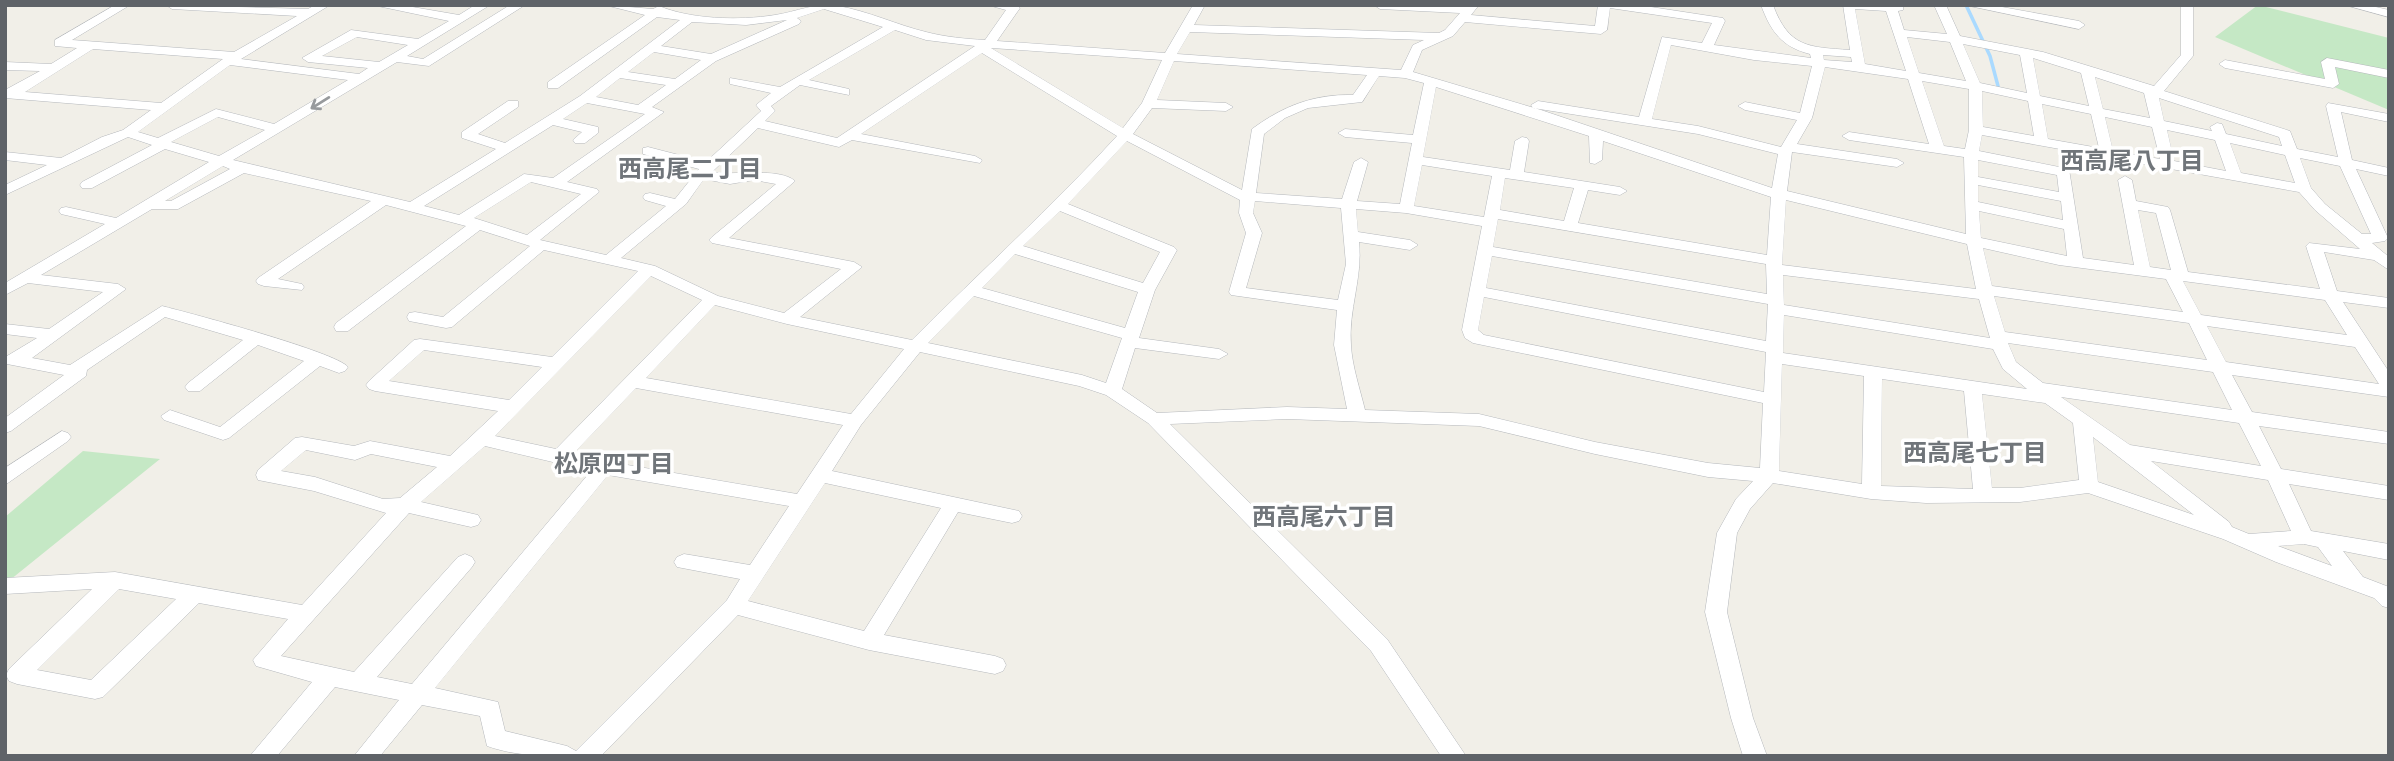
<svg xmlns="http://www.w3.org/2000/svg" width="2394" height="761" viewBox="0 0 2394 761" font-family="'Exo 2','Noto Sans JP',sans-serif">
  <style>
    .green { fill: #c5e8c5 }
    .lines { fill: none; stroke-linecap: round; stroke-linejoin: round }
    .stream { stroke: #aadaff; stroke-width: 3.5 }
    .minor-casing { stroke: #b5b8bc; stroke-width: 1 }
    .minor { fill: #fff; fill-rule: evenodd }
    .oneway { stroke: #979a9d }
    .labels { text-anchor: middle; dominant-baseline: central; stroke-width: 7; stroke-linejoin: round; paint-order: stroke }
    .neighbourhood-label { font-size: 24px; font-weight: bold; fill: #70757a; stroke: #fff }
  </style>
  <rect width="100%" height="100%" fill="#f1efe8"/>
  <path class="green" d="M2258,5L2389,38V110L2215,37Z
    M83,451L160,459L5,584V517Z"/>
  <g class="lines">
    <path class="stream" d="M1966,5L1990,56L1998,86"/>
    <defs>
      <path id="minor" d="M115,5H130L72,40L234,52L297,16L172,9L166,5L308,9L315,5H330L241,59L359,74L368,68L308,62L302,58L351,30L418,39L449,21L373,5H401L459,15L475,5H490L407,56L423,59L510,5H525L429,66L397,62L233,160L410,202L496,149L462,138V132L508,101H518V107L478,134L505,143L580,96L680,20L657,17L558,88H548V82L645,15L605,5L653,9L659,6C690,19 738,21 775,15C796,12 816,2 838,6C868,11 897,25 926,32C945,37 966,39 985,40L1006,10L988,5H1017L1020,8L997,41L1165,53L1193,5H1205L1194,25L1439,33L1445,30L1460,13L1380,9L1374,5H1479L1471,15L1595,26L1598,5H1638L1723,18L1725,21L1714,45L1811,58L1810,54C1782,47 1771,32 1761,5H1773C1789,48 1809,47 1850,50L1843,5L1903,6V10L1898,11L1904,30L1947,34L1934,5H1946L1960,36L2043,52L2154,86L2181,55V5H2193V56L2164,91L2290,131L2297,149L2338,157L2326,106L2328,103L2389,114V122L2341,112L2352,160L2389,168V176L2356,169L2388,238L2385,241L2372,243L2389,257V270L2374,260L2324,252L2337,291L2389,298V308L2343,302L2389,372V397L2232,375L2252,412L2389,432V444L2259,426L2281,469L2389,486V500L2289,484L2311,531L2389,544V560L2343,551L2363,577L2389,587V608L2382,606L2374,598L2276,562L2223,539L2088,493L2020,502L1926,503L1871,499L1773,483L1750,509L1737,533L1727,612L1753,718L1767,756H1743L1731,718L1705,612L1717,533L1736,499L1753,481L1708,477L1595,454L1479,426L1287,419L1170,424L1387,639L1466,756H1441L1371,651L1148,423L1106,395L1079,386L920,352L861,425L832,471L1019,511L1022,516L1019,521L1012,523L958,512L884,635L995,656L1003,659L1006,665L1003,671L995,674L869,650L738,615L601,756C563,756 524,759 487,746L480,716L422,705L380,756H354L399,700L335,687L277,756H250L312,682L256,666L253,660L288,619L199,603L103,697L95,699L17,684L9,681L6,675L9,669L92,589L5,594V578L115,572L302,605L386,513L314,491L258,480L256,475L258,470L295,438L302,437L354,446L370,441L450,456L498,411L375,391L369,389L366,385L369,381L414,340L420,339L552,357L638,271L544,250L452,327L446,328L409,321L407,317L409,313L415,312L443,317L530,246L480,230L348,331H336L334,327L336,323L466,226L386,205L278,279L302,284L304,287L302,290L264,286L258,284L256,281L258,278L371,201L244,173L178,209H152L41,275L118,284L126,289L32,358L70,365L162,306C190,313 336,352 348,367L345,371L339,373L320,366L229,438L223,440L164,420L161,416L170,410L220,427L304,361L258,345L200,391H188L185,387L188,383L243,340L165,317L87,370L86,376L11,431L5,433V418L64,375L7,364V356L37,338L5,334V324L49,329L103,292L28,283L5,295V283L105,224L61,214L59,211L61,208L66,207L116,218L209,162L165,149L92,188H82L80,185L82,182L152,145L128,137L5,195V185L47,165L5,160V152L61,158L102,137L123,130L151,110L5,98V90L40,71L5,70V62L51,64L77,48L55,46V40ZM1610,8L1712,23L1702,43L1662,37L1639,117L1538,101L1531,105L1533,108L1698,134L1778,154L1772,188L1541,110L1413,72L1422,50L1453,36L1465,22L1601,34L1607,30ZM824,9L883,27L780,87L730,78V84L771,93L756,105L761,111L706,162L648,147L643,148V154L699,169L675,199L650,193L645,194L643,197L645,200L666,206L606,255L540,240L599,192L597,189L567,182L664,112L652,107L716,61L799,24L801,21L797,18ZM1855,9L1886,11L1906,71L1865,64ZM787,20L711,54L661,46L692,22L746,25ZM895,30L926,40L975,46L837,138L765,121L775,111L771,106L800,85L849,95V89L809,80ZM1190,32L1424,40L1413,45L1401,70L1177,54ZM357,37L408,45L379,62L322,56ZM1907,37L1950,42L1966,81L1919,73ZM1963,44L2020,55L2027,93L1980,83ZM1671,45L1754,60L1812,66L1800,113L1745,102L1738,106L1745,110L1797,120L1781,147L1698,126L1652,119ZM991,48H992L1162,60L1142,103L1123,128ZM93,49L223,59L161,103L25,92ZM654,52L701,60L675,79L628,72ZM982,53L1117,136C1052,207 980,272 912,340L800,317L862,267L854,262L729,238L795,181C779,167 734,176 712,172L758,128L839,147L852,140L980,163L982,160L975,156L861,134ZM1823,55L1851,57L1852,62L1824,60ZM2033,58L2081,73L2089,106L2040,96ZM1174,61L1367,75L1353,95C1314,94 1283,106 1252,129L1242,190L1133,134L1152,108L1226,111L1233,107L1226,103L1157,100ZM230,65L348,80L274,124L216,109L158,138L138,132ZM1825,67L1908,79L1929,144L1849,132L1842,136L1849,140L1964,157L1966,234L1787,191L1792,152L1897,167L1904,163L1897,159L1797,144L1812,118ZM1379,76L1405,78L1424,83L1413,135L1345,129L1338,133L1345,137L1412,143L1400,204L1357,201L1368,162L1361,158L1354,162L1342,199L1256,193L1264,134L1285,118L1308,108L1362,102ZM2095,77L2144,93L2150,118L2103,109ZM620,78L666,85L638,105L596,97ZM1922,81L1969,89V130L1965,149L1944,146ZM1436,87L1589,136L1590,163L1595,164L1602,160L1603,141L1771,197L1767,255L1578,223L1588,190L1620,195L1627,191L1620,187L1524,172L1529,141L1527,138L1522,137L1515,141L1510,170L1423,157ZM1982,91L2028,101L2034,136L1983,127ZM2159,98L2279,137L2282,146L2226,134L2222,124L2217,123L2210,127L2212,131L2164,121ZM587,103L645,114L553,178L524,174L459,215L424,206L553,125L582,132L573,140L575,143H585L598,133V127L563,119ZM2042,104L2091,114L2099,148L2048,139ZM218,117L265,130L219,156L171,142ZM2105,117L2152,127L2160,159L2113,151ZM2167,130L2215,140L2226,171L2174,161ZM1982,135L2299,192L2315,210L2360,249L2309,243L2306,246L2320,289L2188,272L2170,210L2168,207L2136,201L2132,180L2125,176L2118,180L2134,265L2083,258L2069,169L1979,151ZM1127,141L1240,200L1239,213L1246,233L1229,292L1231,295L1337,310L1334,345L1347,409L1287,407L1157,413L1122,389L1135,348L1219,359L1228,354L1219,349L1139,338L1155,290L1177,250L1174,247L1068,204ZM2230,143L2285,155L2295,183L2241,173ZM2300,158L2340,166L2371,234H2362L2325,204L2311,188ZM1978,160L2057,175L2059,192L1978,177ZM1422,165L1492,176L1484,217L1414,206ZM223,166L230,169L171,201H165ZM1505,178L1574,188L1564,221L1500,210ZM704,179L730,184L754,180L776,184L712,237L709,240L712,243L841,269L784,313L718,296L655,266L621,258L686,204ZM531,182L581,194L527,235L474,218ZM1978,185L2061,201L2063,220L1978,202ZM1786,200L1967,244L1976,289L1782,265ZM1255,201L1341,208L1346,264L1338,300L1246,288L1262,233L1253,213ZM1356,209L1406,213L1482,226L1462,330L1465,338L1473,343L1763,403L1760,468L1708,463L1595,442L1479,414L1365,410C1360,389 1352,366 1351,345C1348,310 1363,278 1359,242L1410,250L1418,245L1410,240L1358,232ZM2138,210L2156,213L2171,270L2150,267ZM1060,211L1160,252L1143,283L1023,246ZM1979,211L2064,229L2067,256L1981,238ZM1498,219L1766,264L1767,294L1493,247ZM1983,248L2059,265L2166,279L2183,312L1992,286ZM1015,254L1138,292L1125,328L982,288ZM1492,256L1768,304L1766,341L1486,288ZM1783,275L1979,299L1990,338L1784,305ZM651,276L702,300L556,449L495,436ZM2183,281L2325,300L2347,335L2201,315ZM974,296L1122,338L1106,383L1082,375L928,343ZM1994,296L2189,323L2207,360L2005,332ZM1484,297L1766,352L1764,392L1484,335L1478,330ZM715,305L787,324L904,349L851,414L646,378ZM1784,315L1993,349L2003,369L2027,389L1783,353ZM2207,326L2355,347L2379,384L2226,362ZM2008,343L2213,372L2232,410L2043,383L2016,362ZM424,350L542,367L509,400L389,381ZM1782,364L1864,376L1862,484L1779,471ZM1882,379L1964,391L1973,489L1881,486ZM636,388L843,425L797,494L604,461L574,453ZM1982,394L2045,403L2073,423L2079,480L2020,488H1992ZM2061,397L2239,423L2261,466L2130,445ZM2093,437L2194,515L2098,482ZM485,446L591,471L412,684L377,677L472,567L475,562L472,557L465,554L458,557L354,672L281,656L409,513L471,527L478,525L481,520L478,515L421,502ZM306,450L355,460L371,454L437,467L400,498L383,499L315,477L281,471ZM2151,461L2268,480L2291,531L2249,534L2232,527L2229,522ZM608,475L789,506L750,565L684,554L677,557L674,562L677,567L740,579L727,600L576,751L567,746L505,731L498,702L435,688ZM825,483L941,508L864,631L748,601ZM2304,544L2318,547L2332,566L2278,546ZM119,589L176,599L91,680L37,670Z
        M1965,5H1991L2079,21L2085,25L2079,29Z
        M2345,5H2367L2389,10V17Z
        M2327,58L2389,70V78L2335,67L2339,84L2333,88L2225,68L2219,64L2225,60L2325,79L2321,62Z
        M62,431L68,433L71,437L68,441L5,485V468Z"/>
    </defs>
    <use href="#minor" class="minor-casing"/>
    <use href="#minor" class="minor"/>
  </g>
  <defs><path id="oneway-shaft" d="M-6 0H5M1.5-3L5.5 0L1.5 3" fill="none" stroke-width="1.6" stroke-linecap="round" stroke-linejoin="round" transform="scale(1.75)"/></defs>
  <use class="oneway" href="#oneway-shaft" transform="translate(320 103) rotate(148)"/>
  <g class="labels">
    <g class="neighbourhood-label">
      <text x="2132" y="159">西高尾八丁目</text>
      <text x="690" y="167">西高尾二丁目</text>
      <text x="1975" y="451">西高尾七丁目</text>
      <text x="614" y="462">松原四丁目</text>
      <text x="1324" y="515">西高尾六丁目</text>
    </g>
  </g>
  <rect width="2394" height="761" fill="none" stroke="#5f6368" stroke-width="14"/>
</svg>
